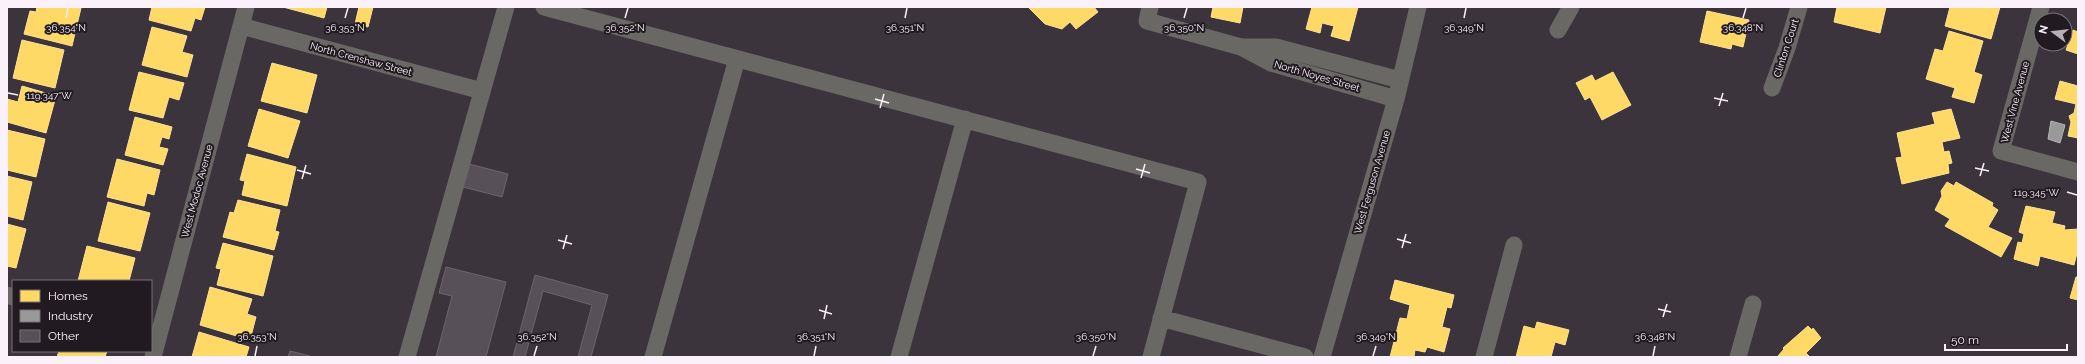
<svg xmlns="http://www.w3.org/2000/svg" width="2085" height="364" viewBox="0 0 2085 364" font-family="Raleway,sans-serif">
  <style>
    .homes { fill: #ffd966; stroke: #fee092 }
    .industry { fill: #999; stroke: #b6b3b6 }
    .building { fill: #575058; stroke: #6b656b }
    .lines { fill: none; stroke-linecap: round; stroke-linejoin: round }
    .minor { stroke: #6a6865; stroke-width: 17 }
    .ticks { fill: none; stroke: #faf1fa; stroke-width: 1.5 }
    .labels { text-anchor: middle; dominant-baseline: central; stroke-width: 4; stroke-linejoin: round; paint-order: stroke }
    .street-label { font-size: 10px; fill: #faf1fa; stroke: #211b21 }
    .ticks-label { font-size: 10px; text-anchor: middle; fill: #faf1fa; stroke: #211b21; stroke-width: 4; stroke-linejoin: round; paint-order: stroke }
  </style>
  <rect width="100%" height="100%" fill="#3b343c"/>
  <path class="homes" d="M37,7L81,8L72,46L24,34L30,11L36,12Z
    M152,7H205L201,20L195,18L191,31L149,20Z
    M283,7H327L324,18Z
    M359,7H373L368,27L355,24Z
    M1028,7H1094L1098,12L1076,29L1070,22L1062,29L1045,24Z
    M1213,7H1243L1240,23L1211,17Z
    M1312,7H1358L1349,41L1331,36L1334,26L1322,23L1320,33L1306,29Z
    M1837,7H1886L1880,33L1834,22Z
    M1950,7H2000L1991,39L1945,26Z
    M1707,11L1749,20L1743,47L1732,44L1731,49L1700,42Z
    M152,27L187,36L182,52L193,55L187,77L142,65Z
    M2073,30L2078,32V54L2066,50Z
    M1949,31L1983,41L1974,72L1982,75L1974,103L1952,97L1955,88L1926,79L1935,49L1943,51Z
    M22,40L64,50L55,88L13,78Z
    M272,63L317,75L307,113L261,101Z
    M139,72L184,83L179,100L169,97L163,118L129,110Z
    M1613,72L1631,105L1602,120L1590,97L1585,100L1576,83L1592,75L1595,81Z
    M2060,81L2078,86V138L2068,136L2071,122L2069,116L2074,113L2076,104L2055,99Z
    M22,86L56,96L46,133L7,122V99L18,102Z
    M259,109L300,121L288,158L248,146Z
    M1951,109L1960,138L1942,142L1944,152L1949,151L1952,163L1948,164L1949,173L1902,184L1896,158L1902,157L1897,133L1935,124L1932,113Z
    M135,117L172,127L169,139L162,137L159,147L168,149L163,165L125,155Z
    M7,130L45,139L36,177L7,170Z
    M247,154L296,167L287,206L242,195L245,181L240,180Z
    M117,159L160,170L154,195L147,193L144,206L107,197Z
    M7,176L32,182L23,220L7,216Z
    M1947,182L1954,186L1956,182L1993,203L1992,206L1998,210L1988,227L2012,238L2001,257L1945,226L1950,219L1935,210L1942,196L1941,191Z
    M238,200L280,210L275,231L279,232L274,250L223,237L230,212L234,213Z
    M108,202L150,213L140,251L98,241Z
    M2026,206L2055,212L2052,223L2065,226L2064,230L2078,229V249L2074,265L2040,256L2038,266L2014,259L2018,242L2022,243L2024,234L2019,232Z
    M7,224L26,229L16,268L7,266Z
    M223,243L273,256L263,296L217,285L221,269L216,268Z
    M87,246L135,258L129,281H78Z
    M2076,277H2078V300L2070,298Z
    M1395,280L1454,295L1451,308L1447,307L1442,327L1450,329L1444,352L1427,347L1425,352L1415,350L1414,357H1390L1400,318L1407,319L1410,305L1390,299Z
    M210,287L252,299L247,314L256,317L250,340L200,325Z
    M1537,322L1569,330L1565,345L1555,342L1551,357H1516L1524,326L1535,329Z
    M1808,326L1812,330L1813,328L1821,338L1806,353L1810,357H1779L1778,356L1784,349L1783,348Z
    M199,332L249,347L246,357H192Z
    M59,351H107L105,357H57Z"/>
  <path class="industry" d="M2051,121L2065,125L2060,143L2048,139Z"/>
  <path class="building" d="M469,164L508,174L502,197L463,187Z
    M446,267L506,282L486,357H436L452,296L439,293Z
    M535,275L608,295L591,357H578L592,305L543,291L525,357H513Z
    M290,351L310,356L309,357H288Z"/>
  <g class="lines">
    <path class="minor" d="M544,7L1198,182L1151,357
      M1150,7L1147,21L1241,47L1271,63L1396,99
      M2041,7L2001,151L2078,172
      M241,26L482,91
      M1558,30L1571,7
      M1243,47H1276L1400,80
      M1772,88L1787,48L1799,7
      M7,295L13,297
      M1161,318L1305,357
      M153,357L246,7
      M407,357L506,7
      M653,357L737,59
      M899,357L965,119
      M1322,357L1396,99L1418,7
      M1484,357L1514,245
      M1738,357L1753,304"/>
  </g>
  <path class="ticks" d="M66,18L68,8M345,18L348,8M625,18L628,8M905,18L907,8M1184,18L1187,8M1464,18L1466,8M1743,18L1746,8M8,93L18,95M1714,98L1728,101M875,99L889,103M1719,106L1723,93M880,108L884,94M1975,168L1989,171M1136,169L1150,173M297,170L311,174M1980,176L1984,163M1141,178L1145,164M302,179L306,165M2067,192L2077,195M1397,239L1411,243M558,240L572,244M1402,248L1406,234M563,249L567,235M1658,309L1671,312M819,310L832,314M1663,317L1667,304M824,319L827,305M255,356L257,346M534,356L537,346M814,356L816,346M1093,356L1096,346M1373,356L1376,346M1653,356L1655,346"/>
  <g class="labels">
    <g class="street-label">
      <text transform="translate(1786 48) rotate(-72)">Clinton Court</text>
      <text transform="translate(361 59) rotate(15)">North Crenshaw Street</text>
      <text transform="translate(1317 76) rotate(16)">North Noyes Street</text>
      <text transform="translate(2015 102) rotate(-75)">West Vine Avenue</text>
      <text transform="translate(1372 182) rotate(-74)">West Ferguson Avenue</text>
      <text transform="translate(197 191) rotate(-75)">West Modoc Avenue</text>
    </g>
  </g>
  <g class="ticks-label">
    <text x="345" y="31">36.353°N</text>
    <text x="625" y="31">36.352°N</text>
    <text x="905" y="31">36.351°N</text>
    <text x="1184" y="31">36.350°N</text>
    <text x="1464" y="31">36.349°N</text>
    <text x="1743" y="31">36.348°N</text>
    <text x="66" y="31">36.354°N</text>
    <text x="49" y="99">119.347°W</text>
    <text x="2036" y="196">119.345°W</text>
    <text x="257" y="340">36.353°N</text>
    <text x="537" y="340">36.352°N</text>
    <text x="816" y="340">36.351°N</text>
    <text x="1096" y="340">36.350°N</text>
    <text x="1376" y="340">36.349°N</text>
    <text x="1655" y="340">36.348°N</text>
  </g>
  <rect width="2085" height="364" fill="none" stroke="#faf1fa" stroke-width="16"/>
  <rect x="12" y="280" width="140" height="72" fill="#211b21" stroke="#787178"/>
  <rect x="20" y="290" width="20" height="12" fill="#ffd966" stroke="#787178"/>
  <text x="48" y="300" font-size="12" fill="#faf1fa">Homes</text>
  <rect x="20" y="310" width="20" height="12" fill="#999999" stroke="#787178"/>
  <text x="48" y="320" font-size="12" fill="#faf1fa">Industry</text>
  <rect x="20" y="330" width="20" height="12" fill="#575058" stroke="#787178"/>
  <text x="48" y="340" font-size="12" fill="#faf1fa">Other</text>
  <g transform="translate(2053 32) rotate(285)"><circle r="19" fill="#211b21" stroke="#787178"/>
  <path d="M0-3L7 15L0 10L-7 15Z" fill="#b7afb8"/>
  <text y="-6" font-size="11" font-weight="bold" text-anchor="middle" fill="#faf1fa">N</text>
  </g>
  <path d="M1945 344v6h122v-6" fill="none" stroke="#faf1fa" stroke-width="2"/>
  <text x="1951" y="344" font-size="12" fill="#faf1fa" stroke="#211b21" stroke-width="3" paint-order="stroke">50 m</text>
</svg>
